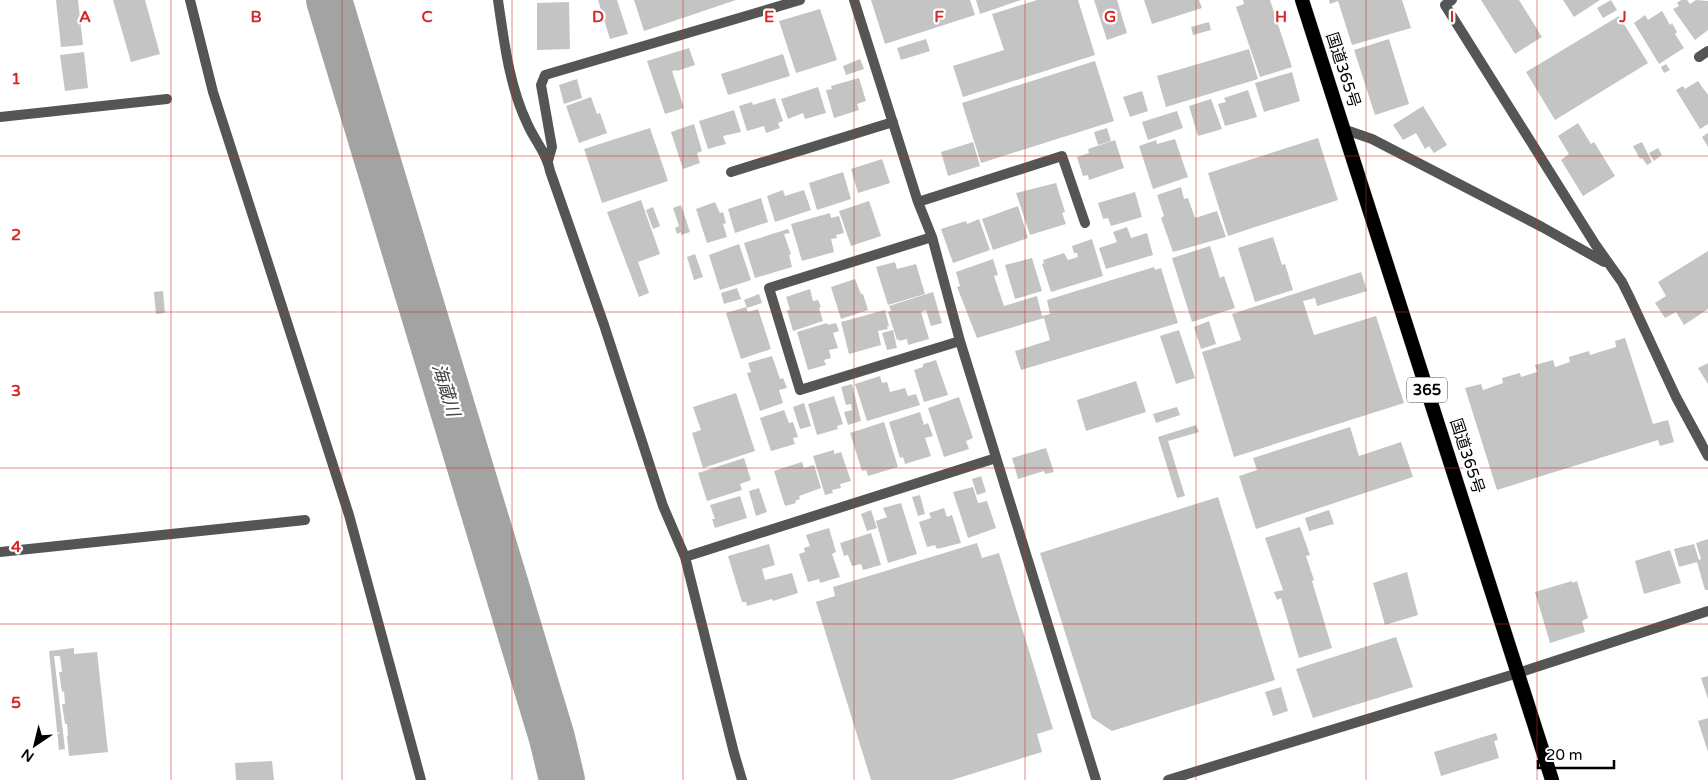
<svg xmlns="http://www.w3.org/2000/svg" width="1708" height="780" viewBox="0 0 1708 780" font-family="'Varela Round','Noto Sans JP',sans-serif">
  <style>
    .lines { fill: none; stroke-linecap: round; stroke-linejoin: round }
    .river { stroke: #a3a3a3; stroke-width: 46 }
    .building { fill: #c4c4c4 }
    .trunk-casing { stroke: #dbdbdb; stroke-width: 15 }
    .service { stroke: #555; stroke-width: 10 }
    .minor { stroke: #555; stroke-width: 10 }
    .tertiary { stroke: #555; stroke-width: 10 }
    .trunk { stroke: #000; stroke-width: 14 }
    .grid { fill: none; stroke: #d62828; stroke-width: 1; stroke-opacity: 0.55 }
    .labels { text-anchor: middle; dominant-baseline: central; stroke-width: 4.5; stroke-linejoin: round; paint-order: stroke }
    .shield { fill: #fff; stroke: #4c4c4c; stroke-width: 1 }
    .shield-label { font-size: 15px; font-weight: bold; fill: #000 }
    .street-label { font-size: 16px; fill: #000; stroke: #fff }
    .water-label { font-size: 18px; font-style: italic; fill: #444; stroke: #fff }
    .grid-label { font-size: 16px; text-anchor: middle; font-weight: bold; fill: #d62828; stroke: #fff; stroke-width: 4.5; stroke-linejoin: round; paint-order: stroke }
  </style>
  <rect width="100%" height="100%" fill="#fff"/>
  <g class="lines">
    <path class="river" d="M329,0L552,738L562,780"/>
  </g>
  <path class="building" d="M56,0H78L83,45L61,47Z
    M113,0H145L160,54L131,62Z
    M598,0H617L628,34L610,39Z
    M634,0H736L644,31Z
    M871,0H970L975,15L885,44Z
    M976,0H1021L980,14Z
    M1037,0H1078L1095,55L963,97L953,66L1004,50L992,14Z
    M1094,0H1117L1127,33L1107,40Z
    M1144,0H1199L1202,8L1152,24Z
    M1243,0H1270L1292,67L1260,77L1236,7L1244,4Z
    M1329,0H1402L1411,28L1352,45L1338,1L1330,4Z
    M1481,0H1519L1542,37L1515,54Z
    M1563,0H1600L1574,17Z
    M1611,0L1617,10L1603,18L1597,8Z
    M1681,0H1687L1690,4L1696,0L1708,1V30L1695,40L1673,9L1679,6L1677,3Z
    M569,2L570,49L537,50V3Z
    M820,9L837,60L796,73L779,21Z
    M1662,11L1670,25L1672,23L1677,32L1675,34L1684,48L1659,64L1634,23L1645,15L1648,20Z
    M1619,16L1648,63L1555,120L1526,72Z
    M1209,22L1211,30L1193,35L1191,27Z
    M926,39L930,51L901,60L897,48Z
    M1389,39L1409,104L1375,115L1354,50Z
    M689,48L695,65L677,71V70L672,71L684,108L665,114L647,61Z
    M1249,49L1258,79L1166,107L1157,76Z
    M84,52L88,88L65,91L60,55Z
    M783,54L790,76L728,95L721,74Z
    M860,59L864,69L846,75L843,66Z
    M1095,61L1114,121L981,163L962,103Z
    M1666,64L1670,70L1664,73L1661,67Z
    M1292,72L1300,101L1264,112L1255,83Z
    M859,78L866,101L857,104L859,110L834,118L826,90L832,89L831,86Z
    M577,79L582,98L564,104L559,85Z
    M1698,81L1708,95V124L1700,129L1676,90L1683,86L1685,89Z
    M818,87L826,113L805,119L803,113L788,119L781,99Z
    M1248,90L1257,117L1225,126L1218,104L1226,102L1224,98Z
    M1142,91L1148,111L1130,117L1123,97Z
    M591,97L597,114L600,113L607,133L579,143L566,106Z
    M775,98L783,121L778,123L780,128L766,133L764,126L747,131L739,106L752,102L753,105Z
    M1211,99L1222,129L1198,136L1189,106Z
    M1423,106L1447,145L1434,153L1429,146L1425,149L1416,133L1403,140L1393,125Z
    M734,110L741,132L723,136L726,144L708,149L699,121Z
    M1177,111L1183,128L1148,140L1142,122Z
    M1578,123L1591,144L1594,142L1615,176L1583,196L1561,160L1569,154L1558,136Z
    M694,124L702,151L697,153L700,163L683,169L671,132Z
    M650,128L668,181L602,203L584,149Z
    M1107,128L1111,141L1098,145L1094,132Z
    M1708,133V147L1702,137Z
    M1318,138L1338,200L1228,236L1208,173Z
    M1175,139L1188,177L1153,189L1139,146L1156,140L1157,144Z
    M1115,140L1124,168L1089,180L1088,175L1083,176L1077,157L1089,153L1088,149Z
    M973,142L980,166L948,176L941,152Z
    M1642,142L1652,162L1647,165L1642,158L1640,159L1633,146Z
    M1658,148L1662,155L1654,161L1649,153Z
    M882,159L890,183L858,193L851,169Z
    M843,172L851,199L817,210L809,183Z
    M1056,183L1065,212L1062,213L1066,224L1030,235L1016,193Z
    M1181,187L1184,199L1188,198L1195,218L1217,211L1226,237L1173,252L1161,218L1164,216L1157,195Z
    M783,190L785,196L804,190L811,210L775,222L767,196Z
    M1135,192L1142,217L1111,226L1108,218L1103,219L1098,203Z
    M761,198L768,222L735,233L728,209Z
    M641,200L660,254L638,262L649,293L639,297L607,212Z
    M869,201L881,236L851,246L839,211Z
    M715,202L720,213L723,212L726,223L723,224L727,237L707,243L696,209Z
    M681,205L690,232L681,235V232L677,234L675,228L679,226L673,208Z
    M1018,206L1028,238L993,250L982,219Z
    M653,207L660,226L653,229L646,210Z
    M830,213L831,218L839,216L844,233L836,235L837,238L831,239L834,252L802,261L791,224Z
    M979,219L990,250L953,263L941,229L966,221L967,224Z
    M1127,227L1131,238L1147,233L1153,255L1106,269L1099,248L1117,242L1113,232Z
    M788,229L790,233L784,234L791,254L789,255L792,267L755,278L744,243Z
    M1273,237L1282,265L1285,264L1293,290L1255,302L1238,248Z
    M1092,239L1103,276L1051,292L1042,264L1044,263L1043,260L1064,253L1068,260L1078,257L1077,253H1074L1072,246Z
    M739,244L751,280L720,290L709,255Z
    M1210,246L1220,278L1224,276L1235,308L1192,322L1172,258Z
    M1708,251V309L1684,325L1676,312L1665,318L1655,303L1666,296L1658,282Z
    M695,254L703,277L694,280L687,257Z
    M1032,258L1042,291L1015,299L1005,265Z
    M993,259L998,275L994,276L1004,306L1037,296L1042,316L1050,314L1047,300L1154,267L1155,270L1161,268L1178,323L1021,370L1015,351L1050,340L1044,318L977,338L957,287L960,286L956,272Z
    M895,262L897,269L916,264L925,294L888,305L876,267Z
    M1361,272L1367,291L1317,306L1315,298L1303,301L1314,335L1376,316L1404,403L1234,457L1202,352L1241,340L1232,314Z
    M855,279L861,294H863L868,310L841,319L831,287Z
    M737,288L741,299L724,304L721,293Z
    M810,289L813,301L818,300L821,307L819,308L823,321L793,331L787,310H790L786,297Z
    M163,291L165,313L156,314L154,292Z
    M933,292L942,323L931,326L926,310L921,312L929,339L908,345L907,339L899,341V339L897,340L888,312L891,311L889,306Z
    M759,294L762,303L747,308L744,300Z
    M746,307L748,312L758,309L771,349L741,359L726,313Z
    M885,310L889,326L887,327L888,329L878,331L881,345L849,354L841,322Z
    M1209,321L1216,344L1201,349L1194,327Z
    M827,323L828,325L836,323L839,331L833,333L838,348L829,350L831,358L824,360L826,365L808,370L797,332Z
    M893,330L897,348L887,350L882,333Z
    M1179,330L1195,378L1176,384L1160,336Z
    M1625,338L1653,424L1668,420L1674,442L1660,446L1658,440L1497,490L1465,388L1481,384L1483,390L1503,383L1502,378L1520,373L1521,377L1537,372L1535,365L1553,360L1555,367L1570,362L1569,357L1589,351L1590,355L1616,347L1615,341Z
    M772,356L780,379L783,378L787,388L779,390L783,403L760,411L747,373L751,372L748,363Z
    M936,360L948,395L924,402L914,370L923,367V364Z
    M1708,363V384L1698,368Z
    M880,376L882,383L887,382L890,392L905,388L908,396L916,394L920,405L867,421L855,384Z
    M1136,381L1146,412L1086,431L1077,400Z
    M852,384L861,421L848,425L844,412L852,410L851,404L846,405L841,387Z
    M736,393L755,451L703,468L692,433L701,430L693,407Z
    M834,396L843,424L837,426L838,429L817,435L808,404Z
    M959,397L973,438L966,441L969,449L944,457L928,408Z
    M804,403L811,426L800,429L793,407Z
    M1177,407L1180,415L1156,423L1153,414Z
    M784,410L789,423L793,422L798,437L793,438L795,444L771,451L760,418Z
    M920,412L924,425L928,423L933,436L925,438L931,456L905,464L903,457L900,458L889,422Z
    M884,422L898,467L868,476L866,470L862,471L850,433Z
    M1196,425L1199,432L1168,441L1185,496L1177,498L1158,437Z
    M1350,427L1359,456L1401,442L1413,477L1256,529L1239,476L1257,470L1253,458Z
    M1046,448L1054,472L1045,474L1044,471L1018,479L1012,458Z
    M834,450V454L841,452L851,481L840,484L841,488L832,490L833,493L825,495L813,456Z
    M744,458L751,480L740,484L742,490L707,501L698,473Z
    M802,462L804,468L814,465L821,488L799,496L800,499L795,501L796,503L785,506L774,471Z
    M981,476L986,492L977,495L972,479Z
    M973,487L978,503L987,501L996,528L968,538L953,492Z
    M759,488L767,512L756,516L749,491Z
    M920,495L925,514L918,516L912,497Z
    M740,496L747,518L715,528L712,519H715L710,505Z
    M1218,497L1275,680L1112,731L1092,718L1040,553Z
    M901,503L917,554L888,563L876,521L887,517L883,508Z
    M944,508L947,517L952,515L961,543L937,549L935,545L927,547L919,522L931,518L929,513Z
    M871,510L877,528L867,531L861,514Z
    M1329,510L1334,524L1309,531L1305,518Z
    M1300,527L1310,555L1306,556L1314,580L1312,581L1332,648L1299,658L1281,598L1277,600L1274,592L1283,590L1265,538Z
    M829,528L836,552L832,554L840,577L820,583L819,579L808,582L799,554L805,552L804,548L810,546L806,535Z
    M871,533L881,565L863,570L861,564L852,566L848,555L844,556L840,543Z
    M1708,539V590H1705L1697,562L1679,567L1674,549L1694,544L1699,560L1701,559L1696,543Z
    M977,543L982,558L999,553L1053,729L1037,734L1042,752L952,780H871L816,602L835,596L833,587Z
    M769,544L775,565L762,569L765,580L792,573L798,593L773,601L772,599L747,606L746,602H742L728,556Z
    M1670,550L1681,583L1644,594L1635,561Z
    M1407,572L1418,615L1385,625L1373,583Z
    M1572,581V583L1577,581L1588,618L1582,621L1585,632L1550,643L1535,592Z
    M1396,637L1413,687L1313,718L1296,669Z
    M74,648V654L97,652L108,752L69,756L67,736H68L67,724H65L62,704H65L64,691L62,692L59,672H62L60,656H54L65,749L59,750L49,651Z
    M1708,676V699L1701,678Z
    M1281,687L1288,711L1273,716L1265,692Z
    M1708,718V752L1698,721Z
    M1496,733L1498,740L1494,741L1499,758L1441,776L1434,752Z
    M272,761L274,780H236L235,763Z"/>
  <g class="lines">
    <defs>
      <path id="trunk" d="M1302,0L1552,780"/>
    </defs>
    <use href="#trunk" class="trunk-casing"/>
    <path class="service" d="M1699,57L1708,51"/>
    <path class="minor" d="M190,0L213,92L349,515L421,780
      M498,0C504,41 509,85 527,123C534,140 547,153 550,171L604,325L663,506L685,557L734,753L742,780
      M854,0L918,202L932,237L960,341L1096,780
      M1452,0L1445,5L1595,244L1622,282L1630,298L1676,397L1708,456
      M0,117L167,99
      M1343,129L1372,139L1542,227L1604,262
      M548,161L552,147L541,85L545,75L800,0
      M731,172L893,122
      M918,202L1062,156L1085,223
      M932,237L769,288L800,390L960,341
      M0,552L305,520
      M685,557L996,458"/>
    <path class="tertiary" d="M1168,780L1518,673L1708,611"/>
    <use href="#trunk" class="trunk"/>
  </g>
  <path class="grid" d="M171,0V780M342,0V780M512,0V780M683,0V780M854,0V780M1025,0V780M1196,0V780M1366,0V780M1537,0V780M0,156H1708M0,312H1708M0,468H1708M0,624H1708"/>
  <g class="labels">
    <rect class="shield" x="1407" y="377.5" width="40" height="25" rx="4"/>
    <g class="shield-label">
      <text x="1427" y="390">365</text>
    </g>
    <g class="street-label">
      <text transform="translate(1343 70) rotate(72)">国道365号</text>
      <text transform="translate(1467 456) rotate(72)">国道365号</text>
    </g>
    <g class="water-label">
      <text transform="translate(446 390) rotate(73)">海蔵川</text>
    </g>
  </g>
  <g class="grid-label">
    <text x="85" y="22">A</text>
    <text x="256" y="22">B</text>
    <text x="427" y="22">C</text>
    <text x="598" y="22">D</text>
    <text x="769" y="22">E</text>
    <text x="939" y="22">F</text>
    <text x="1110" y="22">G</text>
    <text x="1281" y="22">H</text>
    <text x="1452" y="22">I</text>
    <text x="1623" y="22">J</text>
    <text x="16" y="84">1</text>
    <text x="16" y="240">2</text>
    <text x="16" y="396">3</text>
    <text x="16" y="552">4</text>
    <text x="16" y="708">5</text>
  </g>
  <g transform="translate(35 745) rotate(215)" stroke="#ffffff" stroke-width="4" paint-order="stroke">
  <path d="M0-4L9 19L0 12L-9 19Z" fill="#000000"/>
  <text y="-8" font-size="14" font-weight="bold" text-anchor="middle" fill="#000000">N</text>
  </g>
  <path d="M1538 760v8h76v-8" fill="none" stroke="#000000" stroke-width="2.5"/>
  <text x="1546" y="760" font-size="15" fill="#000000" stroke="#ffffff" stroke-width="4" paint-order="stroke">20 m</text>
</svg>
